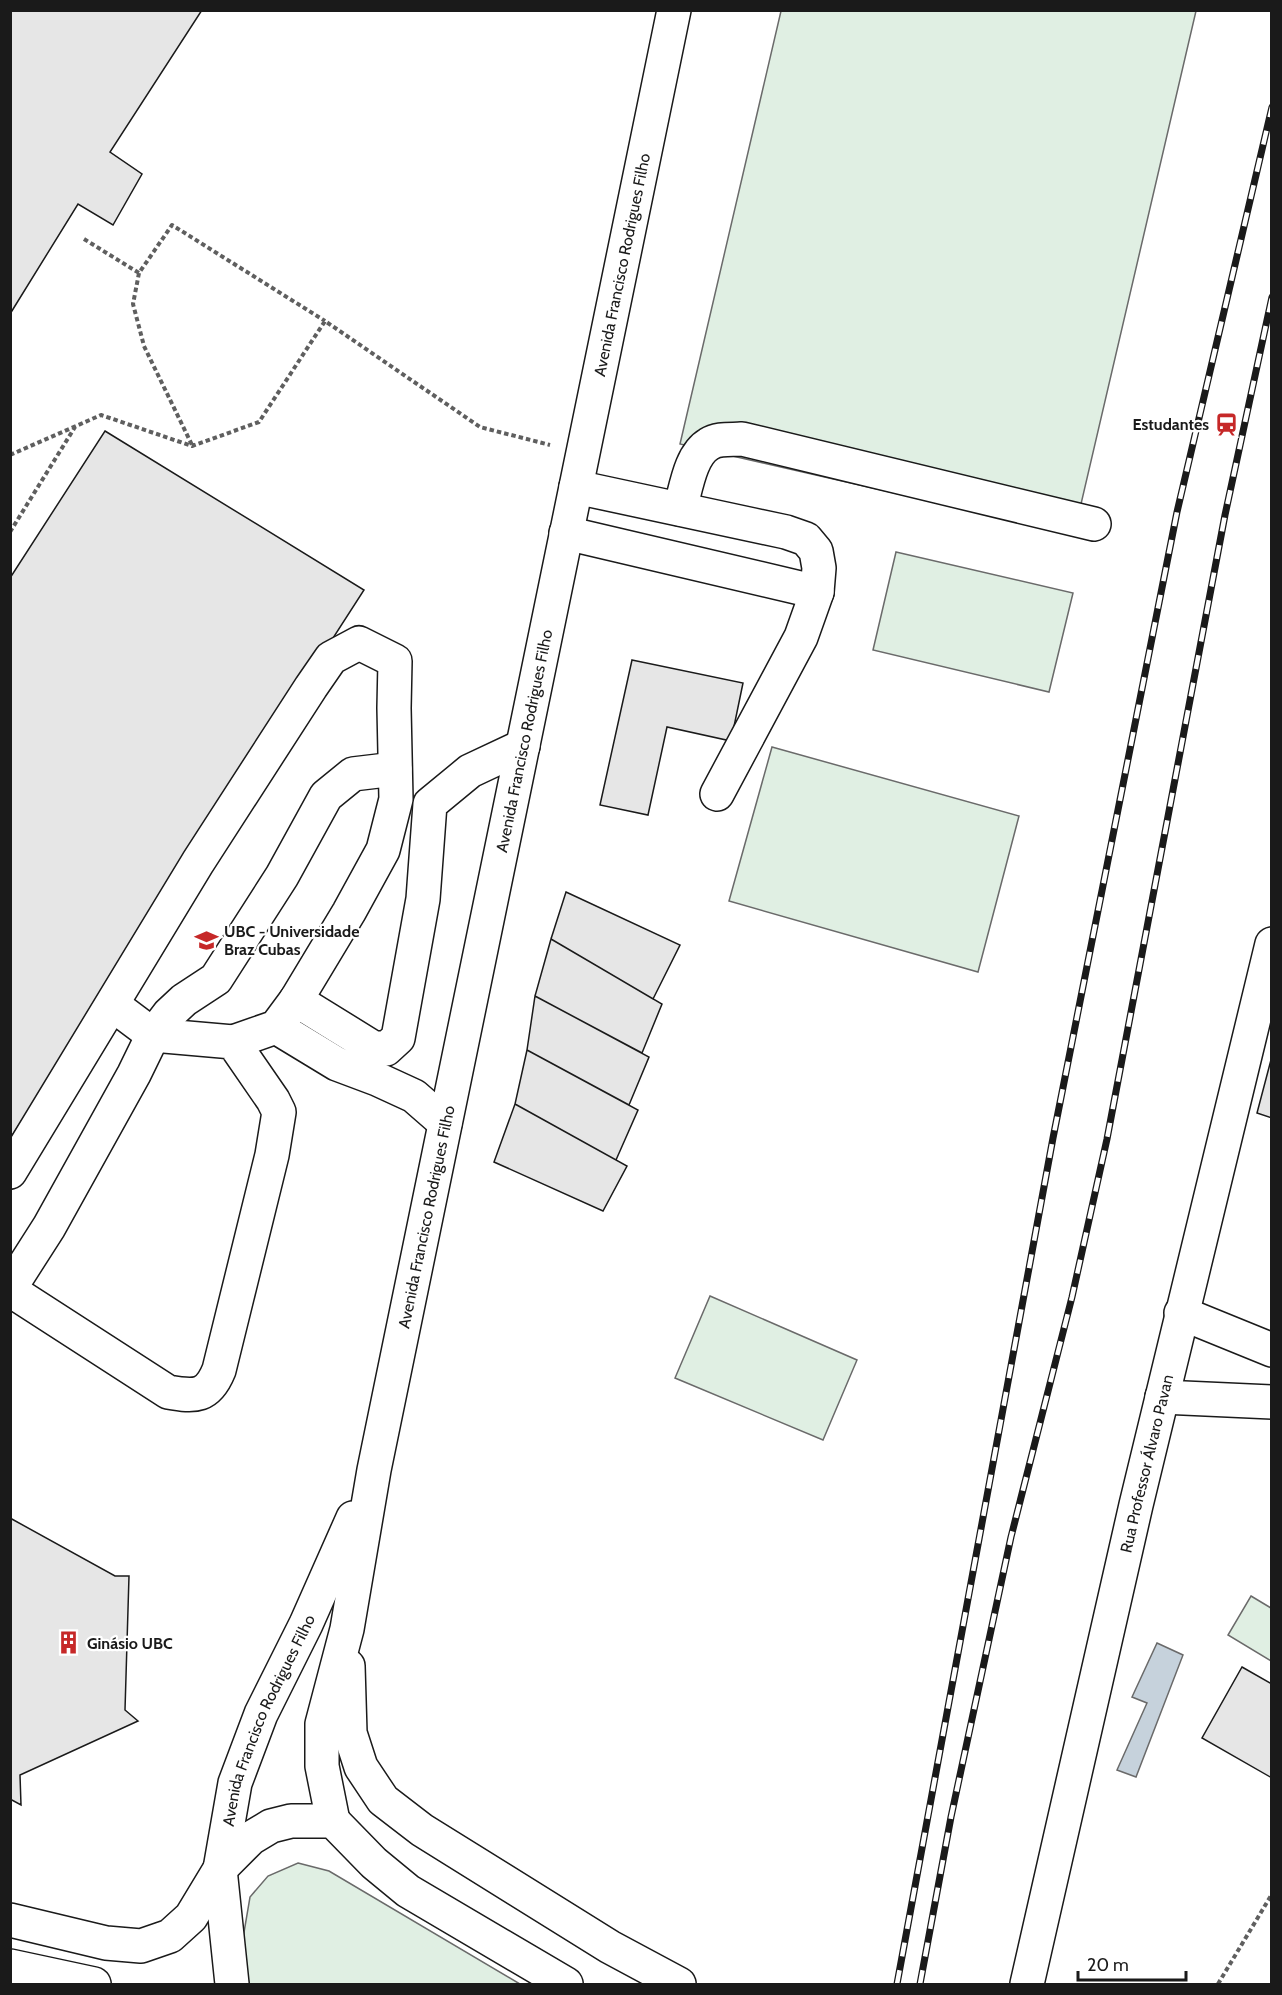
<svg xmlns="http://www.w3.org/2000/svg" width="1282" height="1995" viewBox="0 0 1282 1995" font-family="Cabin,sans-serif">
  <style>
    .green { fill: #e0efe3; stroke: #6a6a6a; stroke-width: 1.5 }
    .water { fill: #c6d2dc; stroke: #6a6a6a; stroke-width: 1.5 }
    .building { fill: #e6e6e6; stroke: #1a1a1a; stroke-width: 1.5 }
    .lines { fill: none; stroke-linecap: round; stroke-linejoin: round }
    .minor-casing { stroke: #1a1a1a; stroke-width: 36 }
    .major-casing { stroke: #1a1a1a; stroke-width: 36 }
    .path { stroke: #5f5f5f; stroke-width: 4; stroke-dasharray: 4.5 3; stroke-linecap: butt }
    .minor { stroke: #fff; stroke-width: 33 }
    .major { stroke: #fff; stroke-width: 33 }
    .rail-casing { stroke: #1a1a1a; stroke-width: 7 }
    .rail { stroke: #fff; stroke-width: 4.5; stroke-dasharray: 14; stroke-linecap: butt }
    .labels { text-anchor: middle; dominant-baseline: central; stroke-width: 4.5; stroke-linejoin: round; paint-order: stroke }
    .street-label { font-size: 16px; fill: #1a1a1a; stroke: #fff }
    .poi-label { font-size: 16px; font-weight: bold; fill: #1a1a1a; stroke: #fff; text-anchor: start }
  </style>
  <rect width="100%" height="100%" fill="#fff"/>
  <path class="green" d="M781,11H1196L1074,534L680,444Z
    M896,552L1073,593L1049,692L873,650Z
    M772,747L1019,816L978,972L729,901Z
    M710,1296L857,1360L823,1440L675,1378Z
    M1251,1596L1271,1608V1661L1228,1635Z
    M298,1863L329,1871L520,1984H249L242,1944L250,1897L268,1876Z"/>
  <path class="water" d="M1157,1643L1183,1655L1136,1777L1117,1770L1147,1703L1132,1697Z"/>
  <path class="building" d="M10,10H202L110,152L142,174L113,225L78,204L10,314Z
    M105,431L364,590L10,1139V578Z
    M632,660L743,683L731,741L667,727L648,815L600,805Z
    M566,892L680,945L653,999L551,939Z
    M551,939L662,1004L642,1053L535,996Z
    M535,996L649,1057L629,1105L527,1050Z
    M527,1050L638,1110L616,1160L515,1104Z
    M1272,1056V1118L1257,1113Z
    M515,1104L627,1166L603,1211L494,1162Z
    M10,1518L115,1576H129L125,1710L138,1721L20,1775L21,1805L10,1799Z
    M1242,1667L1272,1684V1778L1202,1738Z"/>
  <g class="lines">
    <defs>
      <g id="minor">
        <path d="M576,487L786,532L806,539L816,551L819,568L817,592L801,637L717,794"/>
        <path d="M680,509C686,489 690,455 709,444C718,438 732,440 742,439L1094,524"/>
        <path d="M566,533L817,592"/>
        <path d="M296,1000L372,1047L386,1049L398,1038L423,899L430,804L470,771L523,746"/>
        <path d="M276,1027L337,1064L377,1079L414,1096L445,1123"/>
        <path d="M10,1172L198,862L311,687L331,658L359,643L395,661L394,708L396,799L383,850L349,912L296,1000L276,1027L233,1042"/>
        <path d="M10,1288L49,1227L134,1074L153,1035L169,1014L184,1000L216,979L282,876L326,796L353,774L395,769"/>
        <path d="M10,1290L168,1392C196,1397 208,1397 219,1370L272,1155L279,1112L273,1100L233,1042L153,1035L113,1005"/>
        <path d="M1181,1313L1272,1350"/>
        <path d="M1162,1397L1272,1402"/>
        <path id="s1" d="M1027,1984L1136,1505L1272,944"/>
      </g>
      <g id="major">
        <path d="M348,1666L350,1733L361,1767L383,1800L422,1830L610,1947L679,1984"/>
        <path id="s2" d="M333,1821L322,1766V1724L347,1629L374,1470L674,10"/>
        <path d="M10,1920L106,1943L141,1946L170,1936L191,1917L220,1869L251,1838L271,1826L291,1821H333L374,1863L408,1891L566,1984"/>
        <path d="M10,1966L94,1984"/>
        <path id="s3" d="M232,1984L220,1869L235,1783L261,1714L306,1624L353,1518"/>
      </g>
    </defs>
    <use href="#minor" class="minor-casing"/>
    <use href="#major" class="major-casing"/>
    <path class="path" d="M84,239L139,273L172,225L325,321
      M139,273L133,304L144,346L192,445
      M10,455L101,415L192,446L259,422L325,321L480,427L550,445
      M10,532L75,427
      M1218,1984L1272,1894"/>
    <use href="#minor" class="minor"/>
    <use href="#major" class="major"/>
    <defs>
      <path id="rail" d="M897,1984L1053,1138L1177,512L1272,107
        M920,1984L951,1817L1011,1537L1072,1297L1107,1139L1225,515L1272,297"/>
    </defs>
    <use href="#rail" class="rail-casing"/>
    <use href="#rail" class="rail"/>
  </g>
  <defs>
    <symbol id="station-bare" viewBox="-9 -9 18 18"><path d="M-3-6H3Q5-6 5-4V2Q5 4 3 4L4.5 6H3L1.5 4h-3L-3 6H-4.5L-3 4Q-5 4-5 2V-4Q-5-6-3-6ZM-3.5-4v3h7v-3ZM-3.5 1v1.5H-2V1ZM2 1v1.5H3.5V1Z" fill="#c62828" stroke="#fff" stroke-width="2.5" paint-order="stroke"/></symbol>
    <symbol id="university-bare" viewBox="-9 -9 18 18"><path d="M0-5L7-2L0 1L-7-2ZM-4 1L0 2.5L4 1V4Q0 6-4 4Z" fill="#c62828" stroke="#fff" stroke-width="2.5" paint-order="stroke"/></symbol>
    <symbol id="building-bare" viewBox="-9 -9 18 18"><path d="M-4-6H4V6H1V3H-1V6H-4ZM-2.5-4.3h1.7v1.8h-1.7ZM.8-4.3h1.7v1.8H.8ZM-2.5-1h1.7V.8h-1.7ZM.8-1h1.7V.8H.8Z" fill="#c62828" stroke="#fff" stroke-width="2.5" paint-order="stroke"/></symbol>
  </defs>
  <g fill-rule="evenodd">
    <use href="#station-bare" x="1210" y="408" width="33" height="33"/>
    <use href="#university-bare" x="190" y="924" width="33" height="33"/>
    <use href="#building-bare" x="52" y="1626" width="33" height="33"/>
  </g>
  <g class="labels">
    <g class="street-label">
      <text stroke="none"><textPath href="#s2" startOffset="1588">Avenida Francisco Rodrigues Filho</textPath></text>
      <text stroke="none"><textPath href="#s2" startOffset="1102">Avenida Francisco Rodrigues Filho</textPath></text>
      <text stroke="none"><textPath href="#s2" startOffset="616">Avenida Francisco Rodrigues Filho</textPath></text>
      <text stroke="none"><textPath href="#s1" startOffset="534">Rua Professor Álvaro Pavan</textPath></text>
      <text stroke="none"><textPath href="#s3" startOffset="273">Avenida Francisco Rodrigues Filho</textPath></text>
    </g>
    <g class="poi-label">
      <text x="1209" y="424" text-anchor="end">Estudantes</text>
      <text x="224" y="931">UBC - Universidade<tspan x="224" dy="18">Braz Cubas</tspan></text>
      <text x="87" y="1643">Ginásio UBC</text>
    </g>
  </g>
  <rect width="1282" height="1995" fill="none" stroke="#1a1a1a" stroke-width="24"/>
  <path d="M1078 1971v9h108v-9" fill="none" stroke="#1a1a1a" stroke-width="3"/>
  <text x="1087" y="1971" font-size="18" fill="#1a1a1a" stroke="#ffffff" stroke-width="4.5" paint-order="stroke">20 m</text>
</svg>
